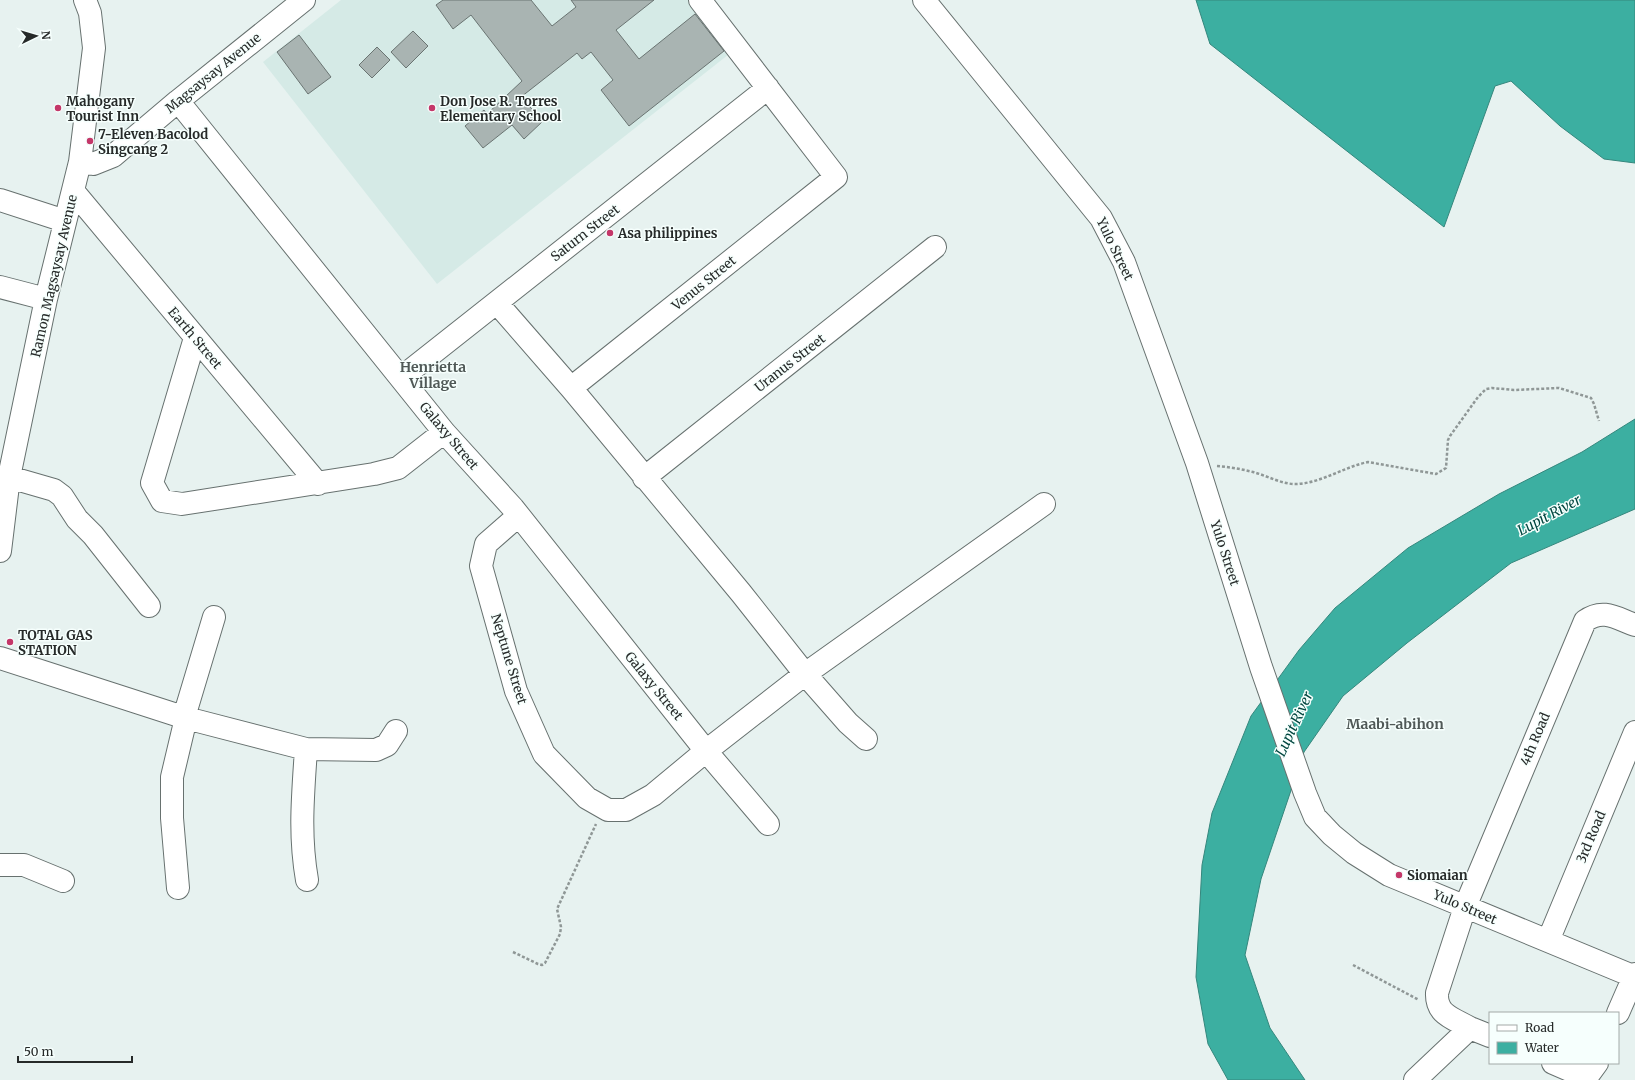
<svg xmlns="http://www.w3.org/2000/svg" width="1635" height="1080" viewBox="0 0 1635 1080" font-family="Merriweather,serif">
  <style>
    .built { fill: #d5eae6 }
    .water { fill: #3cafa1; stroke: #35877d }
    .building { fill: #a9b4b2; stroke: #6a7472 }
    .lines { fill: none; stroke-linecap: round; stroke-linejoin: round }
    .minor-casing { stroke: #67716f; stroke-width: 24 }
    .path { stroke: #8f9796; stroke-width: 2.5; stroke-dasharray: 3 2; stroke-linecap: butt }
    .minor { stroke: #fff; stroke-width: 22 }
    .poi-dot { fill: #c43769; stroke: #f6fffd; stroke-width: 1.5 }
    .labels { text-anchor: middle; dominant-baseline: central; stroke-width: 3; stroke-linejoin: round; paint-order: stroke }
    .street-label { font-size: 13px; fill: #262a29; stroke: #f6fffd }
    .poi-label { font-size: 13px; font-weight: bold; fill: #262a29; stroke: #f6fffd; text-anchor: start }
    .neighbourhood-label { font-size: 14px; font-weight: bold; fill: #505957; stroke: #f6fffd }
    .water-label { font-size: 14px; font-style: italic; fill: #00463f; stroke: #f6fffd }
  </style>
  <rect width="100%" height="100%" fill="#e7f2f0"/>
  <path class="built" d="M341,0H692L733,51L437,284L263,62Z"/>
  <path class="water" d="M1196,0H1635V163L1604,159L1560,126L1511,81L1495,86L1444,227L1210,44Z
    M1635,419V509L1511,563L1407,643L1343,696L1304,752L1261,879L1245,955L1270,1028L1305,1080H1228L1208,1044L1196,977L1202,865L1212,813L1251,716L1299,650L1335,608L1408,548L1499,494L1582,452Z"/>
  <path class="building" d="M443,0H531L552,26L576,7L571,0H654L616,30L639,59L695,14L724,51L629,126L601,90L613,80L591,52L582,59L577,53L521,97L543,121L524,139L512,125L483,148L465,126L484,110L487,114L522,81L471,15L453,29L436,5Z
    M413,31L428,46L406,68L391,52Z
    M299,35L331,77L308,94L277,52Z
    M377,47L390,60L372,78L359,65Z"/>
  <g class="lines">
    <defs>
      <path id="minor" d="M924,0L1101,218L1124,262L1197,463L1261,667L1305,793L1315,817L1332,835L1354,853L1389,875L1635,977
        M178,101L444,432L513,508L706,751L768,824
        M80,162L93,164L113,156L178,101L304,0
        M74,192L318,484
        M0,200L65,221
        M0,287L46,299
        M497,303L571,388L741,593L805,674L848,723L866,739
        M195,338L152,483L162,501L182,504L374,474L398,468L444,432
        M401,378L768,88
        M571,388L836,177L700,0
        M9,477L54,490L62,496L77,519L93,535L149,606
        M644,478L935,247
        M518,516L486,544L481,566L516,691L544,754L587,798L608,810H626L653,795L706,751L805,674L1044,504
        M0,551L9,477L46,299L80,162L94,48L90,13L85,0
        M0,658L186,718L306,749C303,795 299,834 307,880
        M184,717L214,617
        M306,749L376,750L387,745L396,731
        M0,865H24L63,881
        M178,888L172,818V777L186,718
        M1548,941L1635,732
        M1618,1013L1635,974
        M1470,1028C1453,1018 1436,1015 1437,993L1465,907L1585,621C1603,608 1616,618 1635,625
        M1553,1063L1581,1075L1589,1074L1597,1063
        M1415,1080L1470,1028L1490,1036"/>
    </defs>
    <use href="#minor" class="minor-casing"/>
    <path class="path" d="M1217,466C1229,467 1241,469 1253,472C1268,476 1283,485 1298,484C1323,482 1344,467 1368,462L1436,474L1446,468L1448,440L1450,436L1478,397L1486,389L1492,388L1514,390L1559,388L1591,398L1594,404L1599,421
      M513,952L538,964L542,965L545,963L560,934L561,927L557,909L596,824
      M1353,965L1419,1000"/>
    <use href="#minor" class="minor"/>
  </g>
  <g class="poi-dot">
    <circle cx="58" cy="108" r="4"/>
    <circle cx="432" cy="108" r="4"/>
    <circle cx="90" cy="141" r="4"/>
    <circle cx="610" cy="233" r="4"/>
    <circle cx="10" cy="642" r="4"/>
    <circle cx="1399" cy="875" r="4"/>
  </g>
  <g class="labels">
    <g class="street-label">
      <text transform="translate(213 73) rotate(-39)">Magsaysay Avenue</text>
      <text transform="translate(585 233) rotate(-38)">Saturn Street</text>
      <text transform="translate(1115 249) rotate(64)">Yulo Street</text>
      <text transform="translate(54 276) rotate(-77)">Ramon Magsaysay Avenue</text>
      <text transform="translate(704 283) rotate(-39)">Venus Street</text>
      <text transform="translate(195 338) rotate(50)">Earth Street</text>
      <text transform="translate(790 363) rotate(-38)">Uranus Street</text>
      <text transform="translate(449 436) rotate(50)">Galaxy Street</text>
      <text transform="translate(1225 553) rotate(72)">Yulo Street</text>
      <text transform="translate(509 659) rotate(73)">Neptune Street</text>
      <text transform="translate(654 686) rotate(51)">Galaxy Street</text>
      <text transform="translate(1535 739) rotate(-67)">4th Road</text>
      <text transform="translate(1591 837) rotate(-67)">3rd Road</text>
      <text transform="translate(1465 907) rotate(23)">Yulo Street</text>
    </g>
    <g class="poi-label">
      <text x="66" y="101">Mahogany<tspan x="66" dy="15">Tourist Inn</tspan></text>
      <text x="440" y="101">Don Jose R. Torres<tspan x="440" dy="15">Elementary School</tspan></text>
      <text x="98" y="134">7-Eleven Bacolod<tspan x="98" dy="15">Singcang 2</tspan></text>
      <text x="618" y="233">Asa philippines</text>
      <text x="18" y="635">TOTAL GAS<tspan x="18" dy="15">STATION</tspan></text>
      <text x="1407" y="875">Siomaian</text>
    </g>
    <g class="neighbourhood-label">
      <text x="433" y="367">Henrietta<tspan x="433" dy="16">Village</tspan></text>
      <text x="1395" y="724">Maabi-abihon</text>
    </g>
    <g class="water-label">
      <text transform="translate(1549 515) rotate(-28)">Lupit River</text>
      <text transform="translate(1294 724) rotate(-65)">Lupit River</text>
    </g>
  </g>
  <rect x="1489" y="1012" width="130" height="52" fill="#f6fffd" stroke="#a3aaa8"/>
  <rect x="1497" y="1025" width="20" height="6" fill="#ffffff" stroke="#a3aaa8"/>
  <text x="1525" y="1032" font-size="12" fill="#262a29">Road</text>
  <rect x="1497" y="1042" width="20" height="12" fill="#3cafa1" stroke="#a3aaa8"/>
  <text x="1525" y="1052" font-size="12" fill="#262a29">Water</text>
  <g transform="translate(36 36) rotate(85)" stroke="#f6fffd" stroke-width="3" paint-order="stroke">
  <path d="M0-3L7 15L0 10L-7 15Z" fill="#262a29"/>
  <text y="-6" font-size="11" font-weight="bold" text-anchor="middle" fill="#262a29">N</text>
  </g>
  <path d="M18 1056v6h114v-6" fill="none" stroke="#262a29" stroke-width="2"/>
  <text x="24" y="1056" font-size="12" fill="#262a29" stroke="#f6fffd" stroke-width="3" paint-order="stroke">50 m</text>
</svg>
